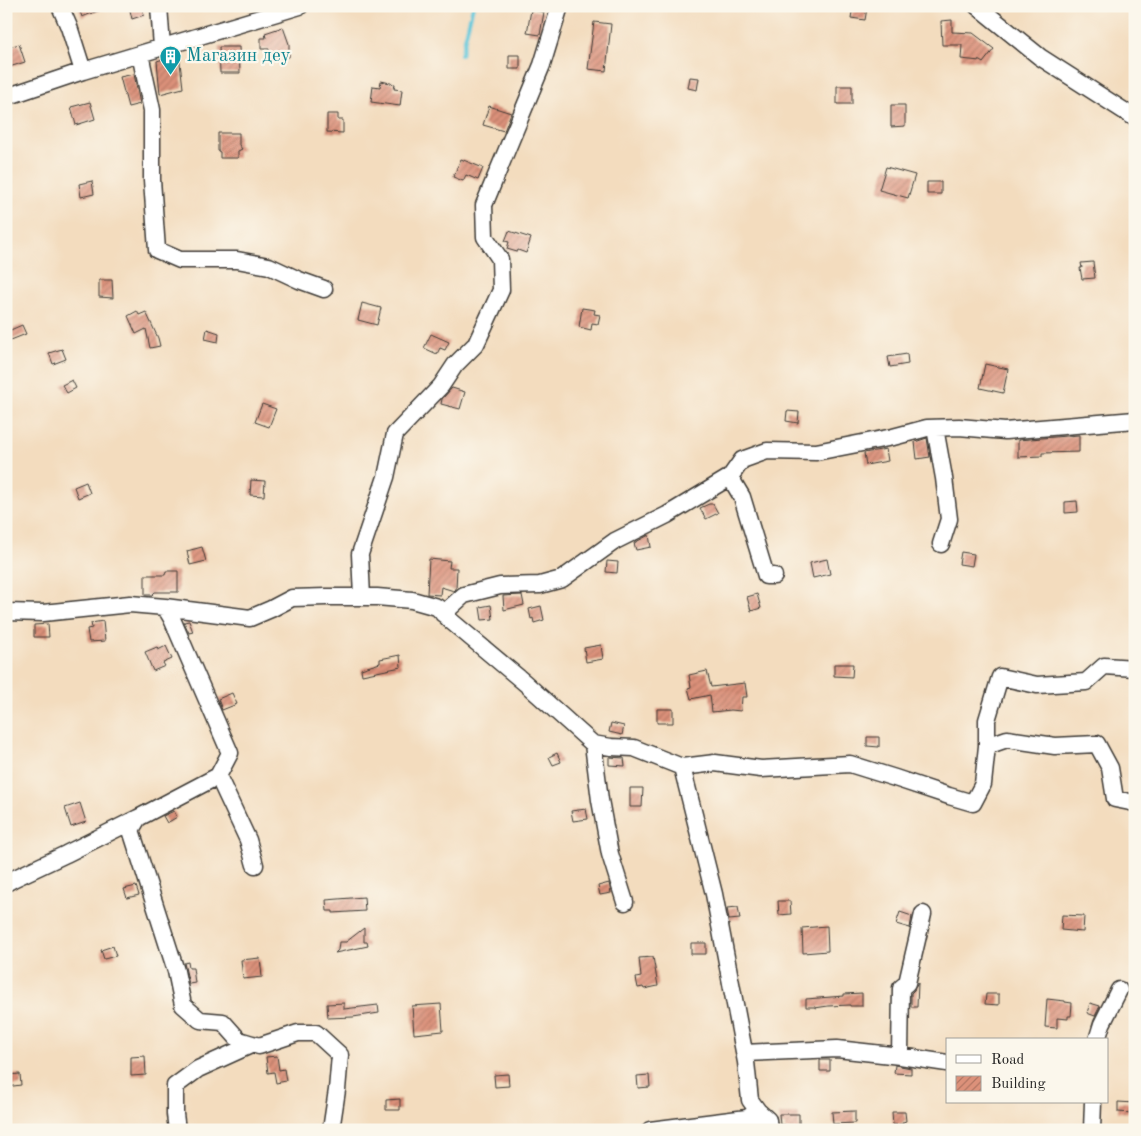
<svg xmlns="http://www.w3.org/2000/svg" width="1141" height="1136" viewBox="0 0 1141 1136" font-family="'Old Standard TT',serif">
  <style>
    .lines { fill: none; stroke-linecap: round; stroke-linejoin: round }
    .stream { stroke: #5cc5d9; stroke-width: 4 }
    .building { fill: url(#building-hatch) }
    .minor-casing { stroke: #3c3934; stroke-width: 19 }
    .path { stroke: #3c3934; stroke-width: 2; stroke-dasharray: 4 4; stroke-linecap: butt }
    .minor { stroke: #fff; stroke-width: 16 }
    .labels { text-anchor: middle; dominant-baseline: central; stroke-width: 4.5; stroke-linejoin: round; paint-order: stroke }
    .culture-label { font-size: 19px; fill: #0d838f; stroke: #fbf7ec; text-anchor: start }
  </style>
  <defs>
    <pattern id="building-hatch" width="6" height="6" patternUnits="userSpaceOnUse" patternTransform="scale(1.25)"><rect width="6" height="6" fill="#dc917a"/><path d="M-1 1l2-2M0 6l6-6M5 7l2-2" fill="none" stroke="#b27663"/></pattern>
  </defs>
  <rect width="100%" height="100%" fill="#fbf7ec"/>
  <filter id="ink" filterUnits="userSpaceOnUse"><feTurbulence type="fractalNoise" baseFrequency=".02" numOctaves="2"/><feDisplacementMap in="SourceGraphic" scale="10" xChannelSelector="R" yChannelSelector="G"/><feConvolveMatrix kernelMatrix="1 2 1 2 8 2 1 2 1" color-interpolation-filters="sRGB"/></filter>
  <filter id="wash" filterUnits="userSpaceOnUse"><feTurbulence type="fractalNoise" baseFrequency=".0096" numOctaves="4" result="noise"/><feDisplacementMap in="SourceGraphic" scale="20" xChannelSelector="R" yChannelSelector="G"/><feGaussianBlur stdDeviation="1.12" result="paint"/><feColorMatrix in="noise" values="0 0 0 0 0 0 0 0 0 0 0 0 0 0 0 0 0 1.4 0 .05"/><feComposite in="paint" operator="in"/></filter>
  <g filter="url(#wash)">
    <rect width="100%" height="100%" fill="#f3dcbe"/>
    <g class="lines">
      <path class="stream" d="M461,55L473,6"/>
    </g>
    <g id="blocks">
      <path class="building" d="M78,6H108V7L82,17Z
        M129,6H141L144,15L132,19Z
        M853,6L867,8L865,20L851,18Z
        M531,10L544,12L540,35L527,33Z
        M952,20V32L973,33L994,49L983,63L980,61L961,59L962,45H942L941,21Z
        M594,22L611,24L606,71L588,69Z
        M283,27L289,44V57H276V56H269V49H261V38H266L265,33Z
        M19,44L25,62L6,68V48Z
        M219,47H239L240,73H220Z
        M179,54L183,88L160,94L157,61Z
        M509,55H520V69H509Z
        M134,74L140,104L128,107L120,77Z
        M690,77L699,78L697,90L688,88Z
        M381,81L395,84L394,89L402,90L400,106L371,102L373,86L380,87Z
        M837,86H852V104H837Z
        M90,102L95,119L76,125L71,107Z
        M891,105H905V126L891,127Z
        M489,106L511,113L504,131L483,125Z
        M327,114H338V120H343V133L327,132Z
        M218,133H239V145L242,149L238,151V158H220V152L218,151Z
        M461,159L483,168L478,180L466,175L463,181L453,177Z
        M886,167L915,175L908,198L879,190Z
        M92,181L94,194L81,197L79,184Z
        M927,182H941V194H927Z
        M509,231L531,238L526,253L518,250L517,252L507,249L509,242L505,241Z
        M1093,262L1095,278L1082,279L1080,268H1082L1081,263Z
        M99,280H112L113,298L99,297Z
        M362,303L381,308L377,325L358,320Z
        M582,308L595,310L594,314L600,315L598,324L592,323L591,330L579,327Z
        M137,311L139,315L146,312L158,338L160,346L150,348L146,329L136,334L128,316Z
        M22,325L26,334L6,342V332Z
        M207,329L219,333L218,342L205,339Z
        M431,334L449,342L445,350L440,348L437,354L424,348Z
        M62,349L66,359L53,364L49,353Z
        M907,354L908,364L890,367L888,357Z
        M985,364L1008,369L1003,393L980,388Z
        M72,380L76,388L67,393L62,385Z
        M452,388L465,392L460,409L441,404L442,399Z
        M262,404L276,409L269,427L255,422Z
        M787,411L799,412L798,423L786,421Z
        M1079,435V452L1042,453V456L1018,457V440Z
        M927,438L930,457L917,459L915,442Z
        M886,449L888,461L866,465L864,453Z
        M251,480L265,481L264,496L250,495Z
        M86,482L90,493L78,498L74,487Z
        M1077,501L1078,512L1065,513V502Z
        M709,504H713L718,513L706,519L700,508Z
        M649,535L651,547L636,550L634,543Z
        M202,547L206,561L190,565L187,551Z
        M961,552L974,554L972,566L959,564Z
        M429,559L450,561L449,568H457L456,589L454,591L441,587L440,595L427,594Z
        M827,559L830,574L813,578L810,563Z
        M607,561L618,562L617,573L606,572Z
        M166,571H178V592H155L152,595H145V575H165Z
        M757,594L761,608L751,611L747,597Z
        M522,595L524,605L504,610L503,596Z
        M491,605L493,619L482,620L480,607Z
        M541,606L544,620L534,623L533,618L531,619L529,609Z
        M103,621L105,641L89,642L87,629L92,628L91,623Z
        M189,621L193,632L189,633L184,622Z
        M48,624L49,637H34V625Z
        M601,645L603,659L586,662L584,648Z
        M166,646L172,659L163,663L165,666L153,671L145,652L157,647L158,650Z
        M400,655L401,667L362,675L361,669L380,663V659Z
        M834,664H853L852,677L834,676Z
        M707,671L711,687L745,683L747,697H742L741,711L731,710L712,712L710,695L691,699L688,688L691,687L689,675Z
        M232,693L237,704L222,710L218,699Z
        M657,709H673V723H657Z
        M611,723L624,726L622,735L609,732Z
        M867,737H879V747L867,746Z
        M557,753L561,762L553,765L549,757Z
        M609,757L624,758L625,766L609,765Z
        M630,788H643L642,807H630Z
        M80,803L86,822L71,827L65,808Z
        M586,809L588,819L573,821L571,811Z
        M174,811L177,817L167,823L163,816Z
        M609,883L611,893L600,895L598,886Z
        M136,886L139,895L127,898L124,889Z
        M364,897L365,911L333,913V911H327L326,900Z
        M778,901H790L791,914L779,915Z
        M738,907L740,919L729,920L727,908Z
        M900,912L912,916L910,928L896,924Z
        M1062,915L1084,916L1083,932L1061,930Z
        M827,926L828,951L803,953L802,928Z
        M364,928V942H367L368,946L335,953L338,950L339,942H346Z
        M691,943H706V954H691Z
        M113,946L116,956L104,959L101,950Z
        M653,957L658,986L644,989L643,987L638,988L636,978L641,977L639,958Z
        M260,958L262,977L243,979L241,960Z
        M188,962L189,968H193L195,983L189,984L184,963Z
        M918,983L917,1007H911V993L914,990Z
        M862,993V1006H850V1005L828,1006L815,1008V1007H806V999L844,996V994Z
        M986,994H999V1005L985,1004Z
        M1047,999L1065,1001V1002L1072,1003L1071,1016H1068V1019L1057,1018V1028L1045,1027Z
        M344,1003V1009L378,1005L379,1013L353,1017L328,1018L327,1004Z
        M1090,1003L1100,1006L1095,1016L1087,1013Z
        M441,1004L443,1031L414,1034L412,1006Z
        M145,1056L146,1075L131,1076V1057Z
        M277,1056L279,1070L284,1069L286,1081L276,1083L274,1072L268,1073L266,1057Z
        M820,1060H830V1071H820Z
        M895,1065L911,1068V1074L894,1073Z
        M20,1074L21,1085L6,1087V1075Z
        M508,1074L509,1086L495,1087L494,1075Z
        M649,1075L650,1087L638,1088L637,1076Z
        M400,1099V1110H386V1100Z
        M1118,1102L1135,1103V1112H1132V1113L1118,1112Z
        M855,1111V1123L833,1124L832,1112Z
        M892,1112H905L906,1121L903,1122V1124L893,1125Z
        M779,1114H799V1130H785V1125H780Z"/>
    </g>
  </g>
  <g filter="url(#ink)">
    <use href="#blocks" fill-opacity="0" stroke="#3c3934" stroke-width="1"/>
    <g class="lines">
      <defs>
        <path id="minor" d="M60,6L69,27L83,71
          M159,6L162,47
          M977,6L1040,57L1132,116L1135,117
          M140,54L152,110V180L157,250L180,260H237L269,266L299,280L324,289
          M6,97L83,71L300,6
          M935,428L944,478L949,519L941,544
          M730,477L742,497L766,576H774
          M362,597L360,554L386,477L395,434L441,386L455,365L476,344L501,290L500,259L485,237L484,205L542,65L560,6
          M165,607L250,618L271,609L292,598L326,597H377L412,600L437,607L451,621L525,683L593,744L611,747L634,748L682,767L714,894L746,1062L750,1100L758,1111L768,1120L769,1130
          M6,612L43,613L130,604L165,607L172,619L230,753L218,776L138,818L131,830L176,971L183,1005L200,1020L223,1022L239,1040L259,1046L298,1033H316L340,1055L337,1090L331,1130
          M443,614L464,595L500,586L540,585L562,579L615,541L667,515L730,477L742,460L767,451L816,452L893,437L927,428L959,427L1005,431L1135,420
          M593,744L600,800L610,854L625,902
          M987,746V720L1000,677L1037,685L1086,682L1104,666L1135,668
          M682,767L715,763L761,769L850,764L895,778L949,796L973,803L983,784L987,746L1007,739L1055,746L1097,744L1110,768L1115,799L1135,803
          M218,776L248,840L255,865
          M6,883L13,879L66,854L138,818
          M1097,1040L1102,1024L1119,990
          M744,1053L837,1049L900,1056L947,1063
          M900,1056L901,988L907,983L923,914
          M177,1130L175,1114V1086L198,1069L253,1044
          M650,1130L747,1118L758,1111
          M1092,1130L1093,1102"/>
      </defs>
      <use href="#minor" class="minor-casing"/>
      <path class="path" d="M6,391L7,392"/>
      <use href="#minor" class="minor"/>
    </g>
  </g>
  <defs>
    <symbol id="building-pin" viewBox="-11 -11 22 30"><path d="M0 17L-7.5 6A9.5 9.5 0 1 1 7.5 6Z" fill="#0f9aa8" stroke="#fbf7ec"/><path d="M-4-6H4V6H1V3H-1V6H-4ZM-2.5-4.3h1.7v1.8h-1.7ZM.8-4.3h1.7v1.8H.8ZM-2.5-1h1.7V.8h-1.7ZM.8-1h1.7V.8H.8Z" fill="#fff"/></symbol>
  </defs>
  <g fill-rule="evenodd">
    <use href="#building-pin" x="158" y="44" width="25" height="34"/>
  </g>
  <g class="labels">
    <g class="culture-label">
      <text x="186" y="56">Магазин деу</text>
    </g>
  </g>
  <rect width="1141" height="1136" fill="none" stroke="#fbf7ec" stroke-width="25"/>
  <rect x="946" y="1038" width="162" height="65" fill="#fbf7ec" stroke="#a29f99"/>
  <rect x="956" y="1055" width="25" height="8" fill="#ffffff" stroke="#a29f99"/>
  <text x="991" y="1064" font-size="15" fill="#1c1c1c">Road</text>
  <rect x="956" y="1076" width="25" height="15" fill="url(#building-hatch)" stroke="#a29f99"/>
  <text x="991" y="1088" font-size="15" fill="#1c1c1c">Building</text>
</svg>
